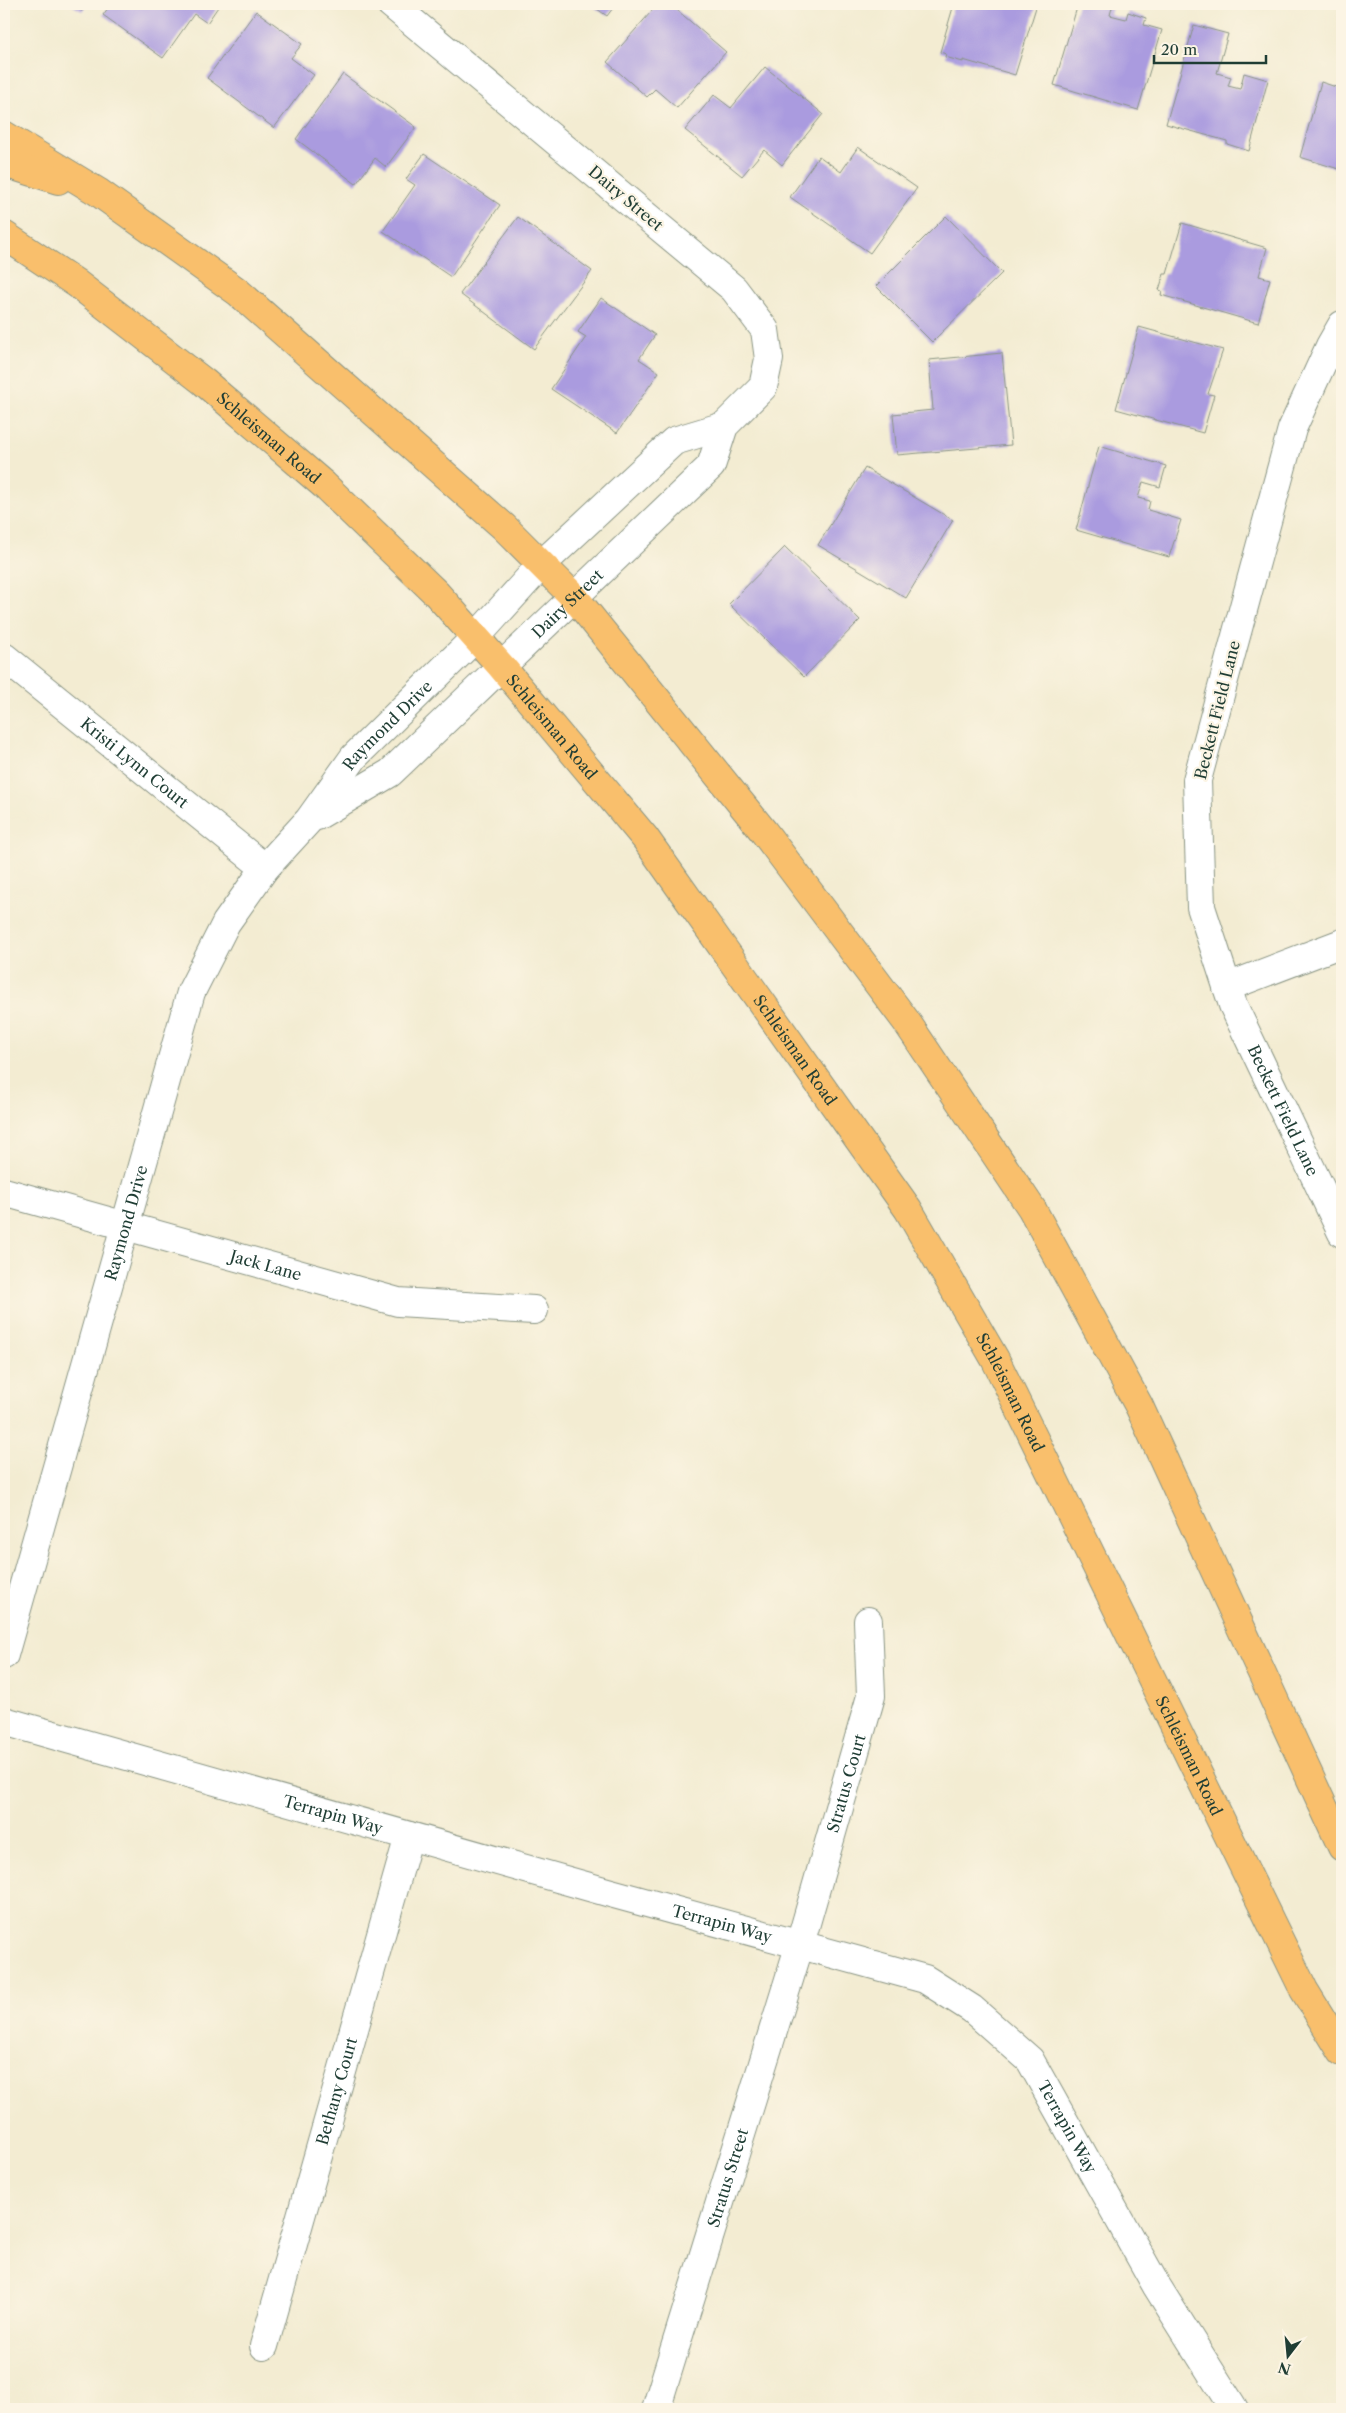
<svg xmlns="http://www.w3.org/2000/svg" width="1346" height="2413" viewBox="0 0 1346 2413" font-family="'Libre Caslon Text',serif">
  <style>
    .building { fill: #aa9bdf }
    .lines { fill: none; stroke-linecap: round; stroke-linejoin: round }
    .street-casing { stroke: #899483; stroke-width: 30 }
    .primary-casing { stroke: #899483; stroke-width: 30 }
    .street { stroke: #fff; stroke-width: 28 }
    .primary { stroke: #f9bf6c; stroke-width: 28 }
    .labels { text-anchor: middle; dominant-baseline: central; stroke-width: 4.5; stroke-linejoin: round; paint-order: stroke }
    .street-label { font-size: 16px; fill: #1f3d34; stroke: #fcf5e5 }
  </style>
  <rect width="100%" height="100%" fill="#fcf5e5"/>
  <filter id="ink" filterUnits="userSpaceOnUse"><feTurbulence type="fractalNoise" baseFrequency=".02" numOctaves="2"/><feDisplacementMap in="SourceGraphic" scale="10" xChannelSelector="R" yChannelSelector="G"/><feConvolveMatrix kernelMatrix="1 2 1 2 8 2 1 2 1" color-interpolation-filters="sRGB"/></filter>
  <filter id="wash" filterUnits="userSpaceOnUse"><feTurbulence type="fractalNoise" baseFrequency=".0096" numOctaves="4" result="noise"/><feDisplacementMap in="SourceGraphic" scale="20" xChannelSelector="R" yChannelSelector="G"/><feGaussianBlur stdDeviation="1.12" result="paint"/><feColorMatrix in="noise" values="0 0 0 0 0 0 0 0 0 0 0 0 0 0 0 0 0 1.4 0 .05"/><feComposite in="paint" operator="in"/></filter>
  <g filter="url(#wash)">
    <rect width="100%" height="100%" fill="#f3ecd2"/>
    <g id="blocks">
      <path class="building" d="M70,4H87L82,11Z
        M111,4H220L207,23L194,14L163,58L103,15Z
        M590,4H616L607,16Z
        M658,4H670L726,52L677,108L655,89L647,97L607,62Z
        M954,4H1037L1015,75L963,60V62L945,57L946,54L940,52Z
        M1078,4H1113L1110,15L1126,19L1128,12L1146,18L1144,25L1162,30L1138,110L1054,85Z
        M256,11L302,44L291,58L314,75L274,128L207,78Z
        M1194,25L1228,34L1217,73L1231,77L1228,86L1240,89L1244,73L1268,80L1249,151L1227,144V141L1166,124Z
        M765,67L823,114L782,165L764,150L742,176L685,130L714,95L731,108Z
        M343,74L416,127L386,167L375,158L356,184L296,139Z
        M1321,82L1342,89V170L1300,157Z
        M858,147L917,188L870,253L790,197L819,156L841,172Z
        M424,154L500,205L451,277L383,231L415,185L406,179Z
        M946,216L1002,273L932,342L876,286Z
        M518,217L592,271L534,349L460,294Z
        M1182,223L1267,248L1259,276L1270,279L1258,323L1161,295L1162,291L1159,290L1164,274H1167Z
        M601,298L655,335L639,359L659,372L617,433L551,389L586,337L578,332Z
        M1139,327L1223,350L1208,394L1214,395L1203,433L1116,409Z
        M1002,353L1011,445L897,455L893,414L933,410L929,360Z
        M1099,446L1166,466L1160,487L1143,482L1138,498L1150,501L1148,510L1181,520L1169,557L1076,530Z
        M865,468L953,520L906,598L818,545Z
        M785,547L860,620L804,677L729,604Z"/>
    </g>
  </g>
  <g filter="url(#ink)">
    <use href="#blocks" fill-opacity="0" stroke="#899483" stroke-width="1"/>
    <g class="lines">
      <defs>
        <g id="street">
          <path id="s1" d="M1342,325L1330,346L1292,429L1197,780L1201,907L1233,1005L1342,1233"/>
          <path id="s2" d="M4,657L265,868"/>
          <path id="s3" d="M317,816L390,773L711,466L724,426L763,387L769,359L765,330L734,289L391,4"/>
          <path d="M1227,987L1342,943"/>
          <path id="s4" d="M4,1192L398,1302L534,1310"/>
          <path id="s5" d="M4,1655L191,992L226,923L265,868L309,820L354,757L476,637L542,564L674,441L724,426"/>
          <path id="s6" d="M4,1721L607,1892L925,1979L972,2009L1030,2060L1156,2285L1234,2409"/>
          <path id="s7" d="M264,2346L409,1836"/>
          <path id="s8" d="M656,2409L800,1944L871,1696L868,1621"/>
        </g>
        <g id="primary">
          <path d="M4,135L98,192L238,292L504,527L575,598L764,832L906,1021L1032,1209L1139,1406L1342,1847"/>
          <path d="M4,163L58,180"/>
          <path id="s9" d="M4,235L76,283L204,382L324,485L436,593L501,666L645,838L908,1209L995,1359L1304,1990L1342,2052"/>
        </g>
      </defs>
      <use href="#street" class="street-casing"/>
      <use href="#primary" class="primary-casing"/>
      <use href="#street" class="street"/>
      <use href="#primary" class="primary"/>
    </g>
  </g>
  <g class="labels">
    <g class="street-label">
      <text transform="translate(626 198) rotate(40)">Dairy Street</text>
      <text stroke="none"><textPath href="#s9" startOffset="334">Schleisman Road</textPath></text>
      <text stroke="none"><textPath href="#s3" startOffset="330">Dairy Street</textPath></text>
      <text transform="translate(1217 710) rotate(-76)">Beckett Field Lane</text>
      <text stroke="none"><textPath href="#s5" startOffset="1022">Raymond Drive</textPath></text>
      <text stroke="none"><textPath href="#s9" startOffset="739">Schleisman Road</textPath></text>
      <text stroke="none"><textPath href="#s2" startOffset="168">Kristi Lynn Court</textPath></text>
      <text stroke="none"><textPath href="#s9" startOffset="1144">Schleisman Road</textPath></text>
      <text stroke="none"><textPath href="#s1" startOffset="826">Beckett Field Lane</textPath></text>
      <text stroke="none"><textPath href="#s5" startOffset="449">Raymond Drive</textPath></text>
      <text stroke="none"><textPath href="#s4" startOffset="272">Jack Lane</textPath></text>
      <text stroke="none"><textPath href="#s9" startOffset="1549">Schleisman Road</textPath></text>
      <text stroke="none"><textPath href="#s9" startOffset="1954">Schleisman Road</textPath></text>
      <text stroke="none"><textPath href="#s8" startOffset="654">Stratus Court</textPath></text>
      <text stroke="none"><textPath href="#s6" startOffset="342">Terrapin Way</textPath></text>
      <text stroke="none"><textPath href="#s6" startOffset="746">Terrapin Way</textPath></text>
      <text stroke="none"><textPath href="#s7" startOffset="265">Bethany Court</textPath></text>
      <text stroke="none"><textPath href="#s6" startOffset="1166">Terrapin Way</textPath></text>
      <text stroke="none"><textPath href="#s8" startOffset="242">Stratus Street</textPath></text>
    </g>
  </g>
  <rect width="1346" height="2413" fill="none" stroke="#fcf5e5" stroke-width="20"/>
  <g transform="translate(1288 2356) rotate(196)" stroke="#fcf5e5" stroke-width="4" paint-order="stroke">
  <path d="M0-4L9 19L0 12L-9 19Z" fill="#1f3d34"/>
  <text y="-8" font-size="14" font-weight="bold" text-anchor="middle" fill="#1f3d34">N</text>
  </g>
  <path d="M1154 55v8h112v-8" fill="none" stroke="#1f3d34" stroke-width="2.5"/>
  <text x="1161" y="55" font-size="15" fill="#1f3d34" stroke="#fcf5e5" stroke-width="4" paint-order="stroke">20 m</text>
</svg>
